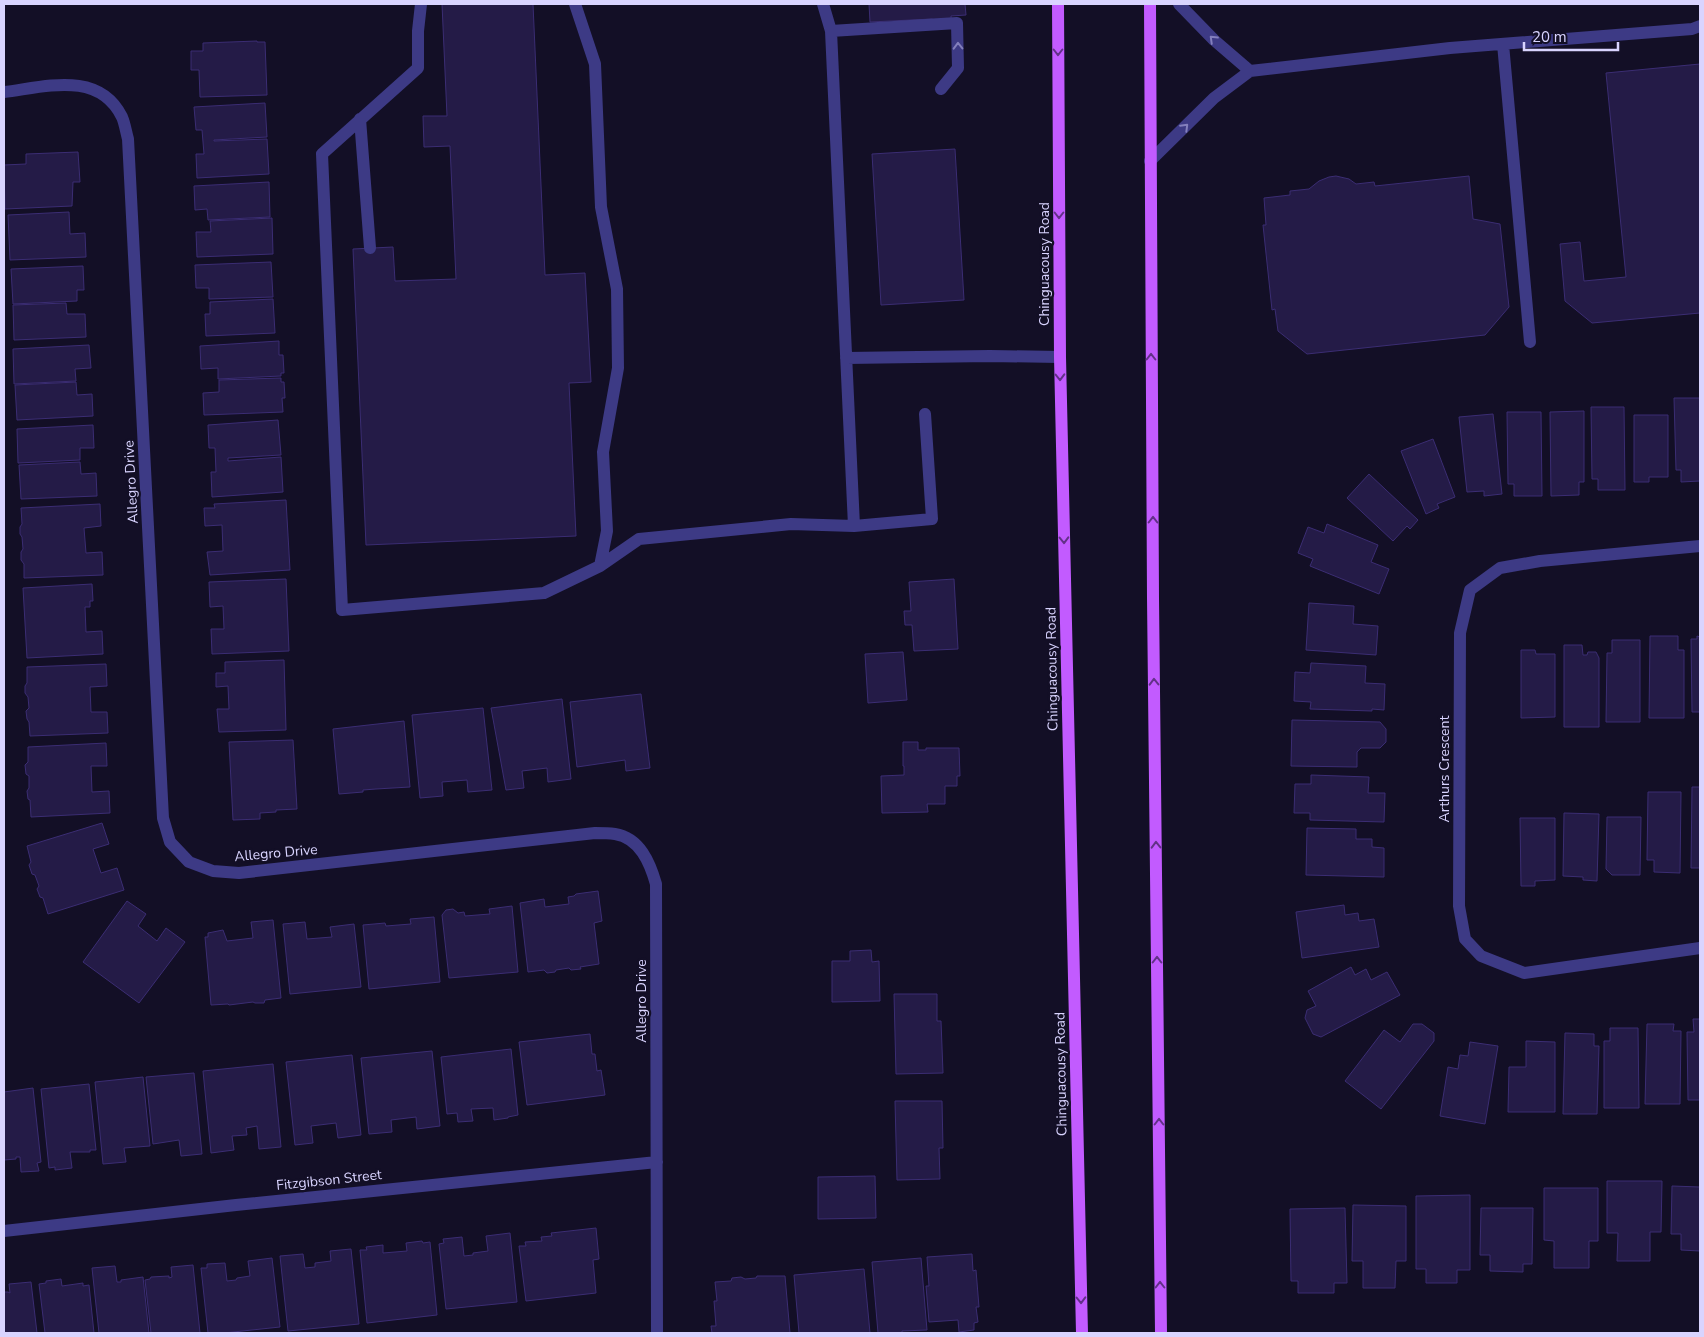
<svg xmlns="http://www.w3.org/2000/svg" width="1704" height="1337" viewBox="0 0 1704 1337" font-family="'Nunito Sans',sans-serif">
  <style>
    .building { fill: #241b47; stroke: #3b2d73 }
    .lines { fill: none; stroke-linecap: round; stroke-linejoin: round }
    .minor { stroke: #3d3a85; stroke-width: 12 }
    .major { stroke: #c25bff; stroke-width: 12 }
    .oneway { stroke: #837fbc }
    .oneway2 { stroke: #623188 }
    .labels { text-anchor: middle; dominant-baseline: central; stroke-width: 4.5; stroke-linejoin: round; paint-order: stroke }
    .street-label { font-size: 14px; fill: #d9d4ff; stroke: #130f26 }
  </style>
  <rect width="100%" height="100%" fill="#130f26"/>
  <path class="building" d="M442,4H533L545,275L585,273L591,382L569,383L576,536L366,545L353,249L393,247L395,281L456,279L450,146L424,147L423,116H447Z
    M869,4H965L966,15L951,16L952,29L932,19L870,22Z
    M257,41V42H265L267,95L200,97L199,70H191V51H203V43Z
    M1700,64V313L1592,323L1565,301L1560,244L1580,242L1584,281L1626,277L1606,73Z
    M265,103L267,137L214,140V141L267,139L269,174L197,178L196,154H204L202,130H196L194,107Z
    M955,149L964,300L881,305L872,154Z
    M78,152L80,182H73L72,206L5,209L4,165L26,164V154Z
    M1336,176L1349,179L1356,184L1374,182L1375,186L1469,176L1473,219L1500,224L1509,307L1485,335L1307,354L1278,331L1275,309L1272,310L1263,225H1266L1264,198L1290,195V191L1309,189L1319,181L1329,177Z
    M269,182L270,217L208,220L207,209L195,210L194,186Z
    M69,212L70,234L85,233L86,257L10,260L8,215Z
    M272,218L273,254L197,257L196,232H211L210,221Z
    M271,262L273,297L209,299V288H196L195,265Z
    M83,266L84,290H77V301L13,304L11,269Z
    M273,299L275,333L206,336L205,314H210V302Z
    M66,303L67,314H85L86,337L14,340L13,305Z
    M279,341V355H283L284,373H281V376L218,379V368L201,369L200,346Z
    M89,345L91,368L75,369L76,381L14,384L13,349Z
    M281,378V382H284L285,398H282L283,412L204,415L203,393L219,392V380Z
    M76,382L77,395L92,394L93,416L17,420L15,385Z
    M1674,398H1700V481L1681,482V470H1676Z
    M1591,407H1624L1625,490H1598V479H1592Z
    M1584,411V482H1579V495L1551,496L1550,412Z
    M1507,412H1541L1542,496H1514V484H1508Z
    M1493,414L1502,494L1484,496V491L1467,492L1459,417Z
    M1634,415H1668V477H1649V482H1634Z
    M278,420L281,455L228,458V461L281,457L283,492L212,497L211,472H216L215,448H209L208,425Z
    M93,425L94,448H80V460L18,463L17,429Z
    M1433,439L1455,497L1437,504L1439,508L1426,514L1401,451Z
    M80,462L81,474L96,473L97,496L21,499L19,465Z
    M1369,474L1418,520L1410,529L1407,526L1393,541L1347,498Z
    M286,500L290,570L210,575L207,552L223,551L222,525L205,526L204,508H215L214,504Z
    M100,504L101,526L84,528L86,553L102,552L103,575L24,578V564L21,560V552L23,549L22,537L20,534V527L22,524L21,508Z
    M1327,524L1378,545L1371,562L1389,569L1379,594L1310,566L1313,559L1298,553L1308,527L1324,533Z
    M286,579L289,651L212,654L211,629H224L223,606L210,607L209,582Z
    M954,579L958,649L914,651L912,625H905L904,611H911L909,582Z
    M92,584L93,601H90V607H85L86,632L102,631L103,654L27,658L23,588Z
    M1309,603L1354,606L1353,624L1378,626L1376,655L1306,650Z
    M1700,632V712H1692L1691,639H1697V636L1700,637Z
    M1650,636H1678V650H1684V718H1649Z
    M1612,640H1640V722H1606L1607,653H1612Z
    M1564,645H1582L1583,655H1587L1588,652H1596L1599,658V727H1564Z
    M1521,650H1535L1536,654H1555V717L1521,718Z
    M903,652L907,700L868,703L865,654Z
    M284,660L286,730L219,732L217,709H229L228,686L216,687V673H225V662Z
    M1311,663L1366,666L1365,683L1385,684L1384,710L1372,709V711L1310,709L1311,702L1294,701L1295,672L1310,673Z
    M106,664L107,686L90,687L91,712H107L108,733L30,736L29,722L27,719L26,711L29,708L28,697L25,693V686L27,683V667Z
    M641,694L650,768L626,771L625,760L577,767L570,702Z
    M562,699L571,779L548,782L547,768L522,771L524,788L506,790L491,708Z
    M483,708L492,790L468,792L467,780L442,782L443,796L420,798L412,715Z
    M1292,720L1380,722L1386,729V742L1380,748H1361L1357,752V767L1291,766Z
    M404,721L410,787L376,789L363,790V792L339,794L333,729Z
    M293,740L297,809L276,810V812L260,813V819L233,820L229,742Z
    M903,742H918V750H926V748H959L960,776H957V786H945V804H927L928,812L882,813L881,776L904,775V766H903Z
    M106,743L107,766H91L92,792L109,791L110,813L31,817L30,800L28,799L27,791L29,788V776L26,774L25,765L28,762V747Z
    M1311,775L1369,777L1368,793H1385L1384,822L1310,820V813H1294L1295,784H1311Z
    M1692,787H1700V868H1691Z
    M1648,792H1681L1680,873L1654,872V860H1647Z
    M1564,813L1599,814L1597,881L1583,880V877L1563,876Z
    M1607,817H1641L1640,875H1612L1606,869Z
    M1520,818H1555V880L1535,881V886H1521Z
    M102,823L109,844L93,849L101,873L117,868L124,890L48,914L43,898L40,897L37,889L39,886L35,875L32,874L29,865L31,862L27,846Z
    M1307,828L1356,829V839H1372V847L1384,848V877L1306,875Z
    M598,891L602,921L594,923L599,964L580,967L581,969L571,970L569,968L556,970L555,972L547,973L544,970L528,972L520,903L544,899L545,907L569,904L568,897L574,896L576,894Z
    M127,901L146,914L138,926L157,941L166,928L185,942L139,1003L83,962Z
    M1344,905L1345,915L1358,913L1359,921L1374,919L1379,947L1302,958L1296,912Z
    M512,906L518,972L449,978L442,915L446,910L453,909L458,913L464,912L465,916L490,914L489,909Z
    M434,917L440,982L369,989L363,925L385,923L386,926L411,924L410,919Z
    M273,920L281,998L265,1000L264,1003H255L253,1002L229,1005L228,1004L211,1005L205,937H208V933L223,930L227,941L253,938L251,922Z
    M305,922L307,939L332,937L330,927L354,924L361,987L290,994L283,924Z
    M871,950L872,962L879,961L880,1001L832,1002V961H850V951Z
    M1351,967L1355,975L1366,969L1371,980L1387,972L1400,995L1321,1037L1313,1034L1305,1018L1307,1010L1316,1006L1308,991Z
    M894,994H937V1021H941L943,1073L896,1074Z
    M1693,1019H1700V1100H1688L1687,1032H1694Z
    M1413,1024H1422L1434,1033V1041L1381,1109L1345,1081L1384,1030L1400,1042Z
    M1647,1024H1674L1673,1031H1681L1680,1104H1645Z
    M1610,1028H1638L1639,1108H1604V1041H1610Z
    M1565,1033L1594,1034V1046H1599L1597,1114H1563Z
    M590,1034L592,1054H595L597,1071L601,1070L605,1095L527,1105L519,1042Z
    M1526,1041L1555,1042V1112H1508L1509,1067H1526Z
    M1470,1042L1498,1046L1485,1124L1440,1116L1448,1067L1458,1069L1460,1055L1468,1056Z
    M511,1049L518,1115L508,1117V1118L494,1120L493,1108L471,1109L473,1121L458,1122L457,1113L447,1114L441,1057Z
    M432,1051L440,1126L417,1129L416,1117L391,1120L392,1132L369,1134L361,1058Z
    M352,1055L361,1135L338,1138L336,1123L311,1126L313,1143L295,1145L286,1062Z
    M273,1064L281,1147L259,1149L257,1126L246,1128L247,1135L232,1136L234,1150L211,1153L203,1071Z
    M194,1073L202,1154L181,1156L179,1140L153,1144L146,1077Z
    M143,1077L150,1146L124,1148L126,1162L103,1164L95,1082Z
    M89,1084L96,1150H90V1152H70L72,1168L55,1170V1167L49,1168L41,1089Z
    M33,1088L41,1162L37,1163L39,1171L21,1172L20,1157H16V1159L4,1160V1092Z
    M895,1101H942L943,1148H939L940,1179L897,1180Z
    M875,1176L876,1218L818,1219V1177Z
    M1607,1181H1662L1661,1232H1650V1261H1617L1618,1233H1607Z
    M1672,1186L1700,1187V1251L1681,1250V1234H1671Z
    M1544,1188H1598V1241H1589V1268H1554V1241L1544,1240Z
    M1470,1195V1270H1457V1283H1426V1269H1416V1196Z
    M1353,1205L1406,1206V1261H1396L1395,1288H1363V1261H1352Z
    M1345,1208L1347,1283H1334V1293H1298V1281H1291L1290,1209Z
    M1481,1208H1533L1532,1264H1523V1272L1490,1271V1255H1480Z
    M596,1228L599,1259L593,1260L596,1293L526,1301L519,1246H526L525,1242L542,1241L541,1237L552,1236L551,1233Z
    M510,1233L517,1302L446,1309L439,1244L444,1243L443,1239L462,1237L464,1256L473,1255V1253L488,1251L486,1236Z
    M422,1241L423,1243L430,1242L437,1315L367,1323L360,1250H367L366,1247L383,1245V1253L407,1251L406,1243Z
    M351,1249L359,1324L288,1331L280,1256L303,1254L305,1268L315,1267V1263L331,1261L330,1251Z
    M972,1254L973,1271L976,1270L979,1307H976L978,1322L974,1323V1330L959,1332L958,1320L929,1322L926,1286H929L927,1257Z
    M272,1258L280,1327L224,1333H208L201,1268H207V1264L225,1263L227,1281L236,1280L237,1278L250,1276L248,1261Z
    M921,1258L927,1330L902,1331V1333H878L872,1262Z
    M193,1265L200,1333H151L145,1280L150,1279L151,1277L169,1276V1278L172,1277L171,1267Z
    M115,1266L117,1282H121V1280L143,1277L149,1333H99L92,1268Z
    M864,1269L870,1333H799L794,1275Z
    M757,1276H785L790,1333H712L711,1326H716L714,1301H717L715,1282L731,1281L732,1278L741,1277L745,1279L756,1278Z
    M61,1279L62,1286L83,1283V1286L89,1285L94,1333H45L39,1284L46,1283V1281Z
    M31,1282L37,1333H4V1292H8L10,1293L9,1284Z"/>
  <g class="lines">
    <path class="minor" d="M421,4L418,31V68L322,154L342,610L544,593L600,566L639,539L791,524L854,526L932,519L925,414
      M575,4L595,64L601,207L617,289L618,368L603,452L607,531L600,566
      M823,4L831,31L854,526
      M1179,4L1214,40L1250,71
      M831,31L957,23L958,68L941,89
      M1503,44L1530,342
      M4,92C45,87 99,70 122,117C125,124 126,132 128,139L163,818L170,842L189,862L213,871L239,873L595,833C601,833 608,833 615,834C640,838 650,863 656,884L657,1333
      M360,119L370,248
      M1150,161L1214,98L1250,71L1450,48L1692,29L1700,26
      M846,358L990,356L1060,357
      M1700,546L1540,561L1500,568L1470,590L1460,633L1459,906L1465,939L1481,956L1524,973L1700,948
      M4,1231L236,1205L657,1162"/>
    <path class="major" d="M1058,4L1060,357L1082,1333
      M1150,4L1153,598L1161,1333"/>
  </g>
  <defs><path id="oneway-chevron" d="M-2-3.5L2.5 0L-2 3.5" fill="none" stroke-width="1.6" stroke-linecap="round" stroke-linejoin="round" transform="scale(1.25)"/></defs>
  <g class="oneway">
    <use href="#oneway-chevron" transform="translate(1213 39) rotate(-136)"/>
    <use href="#oneway-chevron" transform="translate(958 46) rotate(-91)"/>
    <use href="#oneway-chevron" transform="translate(1185 127) rotate(-45)"/>
  </g>
  <g class="oneway2">
    <use href="#oneway-chevron" transform="translate(1058 52) rotate(90)"/>
    <use href="#oneway-chevron" transform="translate(1059 215) rotate(90)"/>
    <use href="#oneway-chevron" transform="translate(1151 357) rotate(-90)"/>
    <use href="#oneway-chevron" transform="translate(1060 377) rotate(89)"/>
    <use href="#oneway-chevron" transform="translate(1153 520) rotate(-90)"/>
    <use href="#oneway-chevron" transform="translate(1064 540) rotate(89)"/>
    <use href="#oneway-chevron" transform="translate(1154 682) rotate(-91)"/>
    <use href="#oneway-chevron" transform="translate(1156 845) rotate(-91)"/>
    <use href="#oneway-chevron" transform="translate(1157 960) rotate(-90)"/>
    <use href="#oneway-chevron" transform="translate(1159 1122) rotate(-90)"/>
    <use href="#oneway-chevron" transform="translate(1160 1285) rotate(-90)"/>
    <use href="#oneway-chevron" transform="translate(1081 1300) rotate(89)"/>
  </g>
  <g class="labels">
    <g class="street-label">
      <text transform="translate(1044 264) rotate(-90)">Chinguacousy Road</text>
      <text transform="translate(131 482) rotate(-93)">Allegro Drive</text>
      <text transform="translate(1052 669) rotate(-91)">Chinguacousy Road</text>
      <text transform="translate(1444 769) rotate(-90)">Arthurs Crescent</text>
      <text transform="translate(276 853) rotate(-5)">Allegro Drive</text>
      <text transform="translate(641 1001) rotate(-90)">Allegro Drive</text>
      <text transform="translate(1061 1074) rotate(-91)">Chinguacousy Road</text>
      <text transform="translate(329 1180) rotate(-6)">Fitzgibson Street</text>
    </g>
  </g>
  <rect width="1704" height="1337" fill="none" stroke="#d9d4ff" stroke-width="10"/>
  <path d="M1524 42v8h94v-8" fill="none" stroke="#d9d4ff" stroke-width="2.5"/>
  <text x="1532" y="42" font-size="15" fill="#d9d4ff" stroke="#130f26" stroke-width="4" paint-order="stroke">20 m</text>
</svg>
